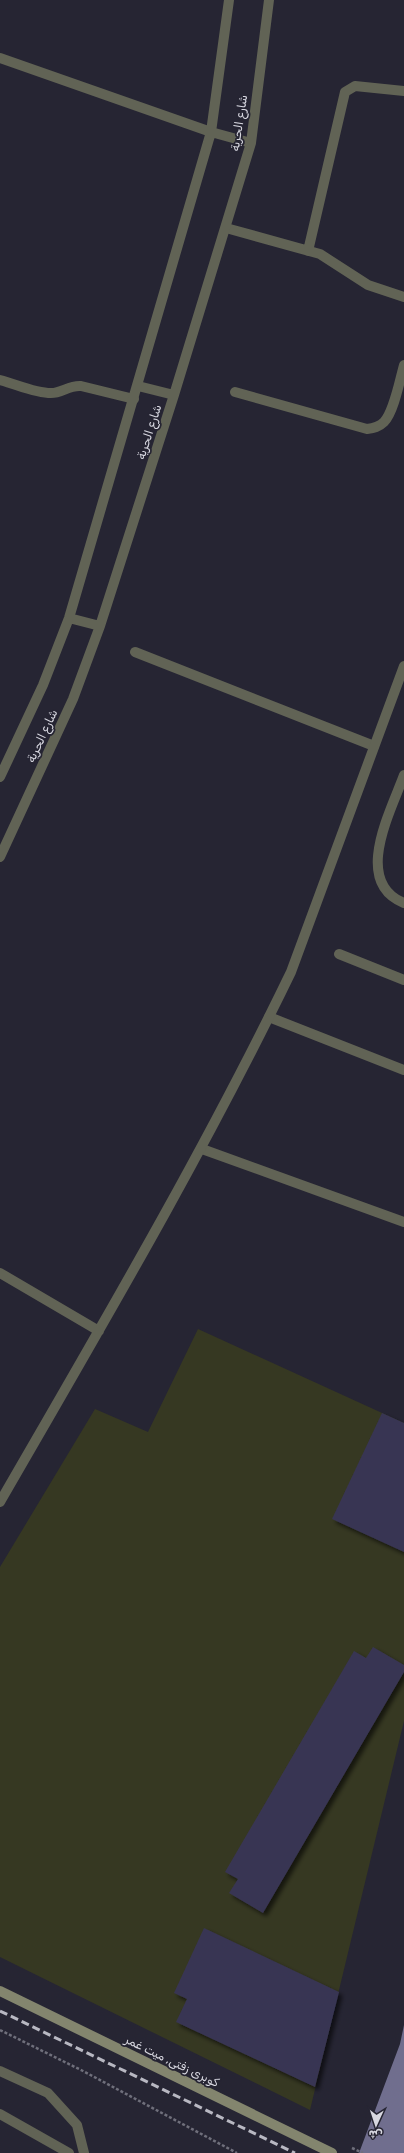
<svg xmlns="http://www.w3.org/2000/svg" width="404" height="2153" viewBox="0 0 404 2153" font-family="Rubik,'Noto Naskh Arabic',sans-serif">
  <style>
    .green { fill: #363822 }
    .water { fill: #706e8e }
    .building { fill: #383552; filter: url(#shadow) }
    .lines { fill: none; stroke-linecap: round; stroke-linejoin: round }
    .path { stroke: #6f6f7b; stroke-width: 2.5; stroke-dasharray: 3 2; stroke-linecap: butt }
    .service { stroke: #616355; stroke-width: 10 }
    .minor { stroke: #616355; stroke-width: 10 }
    .secondary { stroke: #83856e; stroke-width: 10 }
    .rail { stroke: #b8b8c2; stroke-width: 3; stroke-dasharray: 8 4; stroke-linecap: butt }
    .labels { text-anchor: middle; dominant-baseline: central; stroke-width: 3.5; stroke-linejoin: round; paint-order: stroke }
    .street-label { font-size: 12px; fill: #d7d7e0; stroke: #262533 }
  </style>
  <defs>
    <filter id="shadow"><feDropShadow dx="3.5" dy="3.5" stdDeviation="2" flood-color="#0009"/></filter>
  </defs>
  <rect width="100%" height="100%" fill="#262533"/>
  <path class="green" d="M198,1329L404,1423V1721L310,2110L0,1957V1567L95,1409L148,1432Z"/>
  <path class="water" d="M404,2025V2153H359L400,2044Z"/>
  <path class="building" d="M382,1413L404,1423V1552L332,1519Z
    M373,1647L404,1665V1672L263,1913L229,1893L238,1879L225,1872L354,1651L366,1658Z
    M204,1928L339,1992L315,2087L176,2022L187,1999L174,1993Z"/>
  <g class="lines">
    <path class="path" d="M0,2030L83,2071L237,2153
      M352,2148L363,2153"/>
    <path class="service" d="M226,228L320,254L368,285L404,297
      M308,251L345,92L355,86L404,91
      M0,380C16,384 35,393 51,393C62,393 69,385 81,386L134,399
      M235,392L367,429C374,428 379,427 384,422C394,412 400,379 404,365
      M135,652L374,746
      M404,775C391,811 352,882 404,903
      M339,954L404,980
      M269,1017L404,1070
      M202,1149L404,1222"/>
    <path class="minor" d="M0,58L211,132L251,143
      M138,386L174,395
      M69,618L100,626
      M0,777L43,685L69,618L211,132L229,0
      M0,857L73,699L100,626L174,395L251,143L269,0
      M0,1273L99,1331
      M0,1502C101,1327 203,1154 291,972L404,666
      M0,2071L48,2093L77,2125L84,2153
      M0,2114L69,2153"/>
    <path class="secondary" d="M0,1991L332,2153"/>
    <path class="rail" d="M0,2011L295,2153"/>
  </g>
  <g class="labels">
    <g class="street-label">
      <text transform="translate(239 123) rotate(-81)">شارع الحرية</text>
      <text transform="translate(149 432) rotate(-72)">شارع الحرية</text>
      <text transform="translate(42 736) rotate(-65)">شارع الحرية</text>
      <text transform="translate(172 2061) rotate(26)">كوبرى زفتى, ميت غمر</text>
    </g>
  </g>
  <g transform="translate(376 2125) rotate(183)" stroke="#262533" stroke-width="3" paint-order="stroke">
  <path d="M0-3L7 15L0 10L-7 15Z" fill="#d7d7e0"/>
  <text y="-6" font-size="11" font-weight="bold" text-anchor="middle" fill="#d7d7e0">ش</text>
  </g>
</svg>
